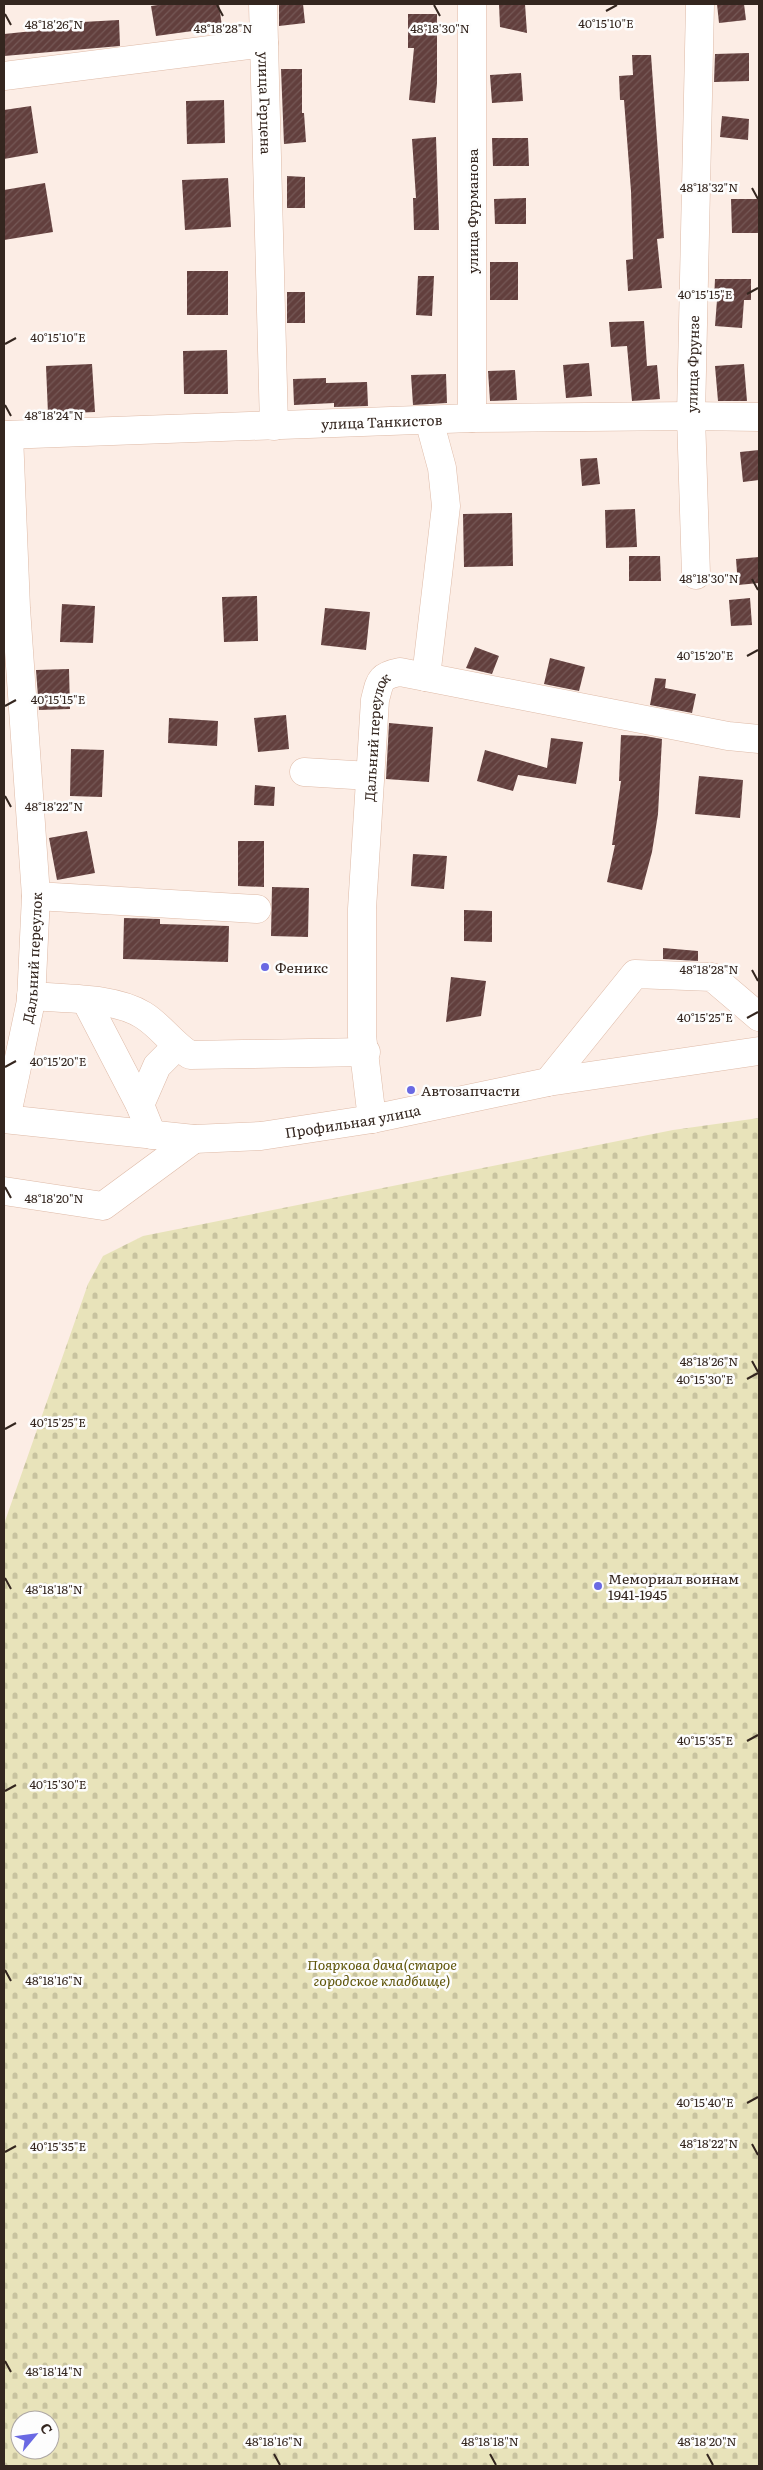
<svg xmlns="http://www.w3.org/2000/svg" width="763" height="2470" viewBox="0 0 763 2470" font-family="Literata,serif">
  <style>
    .cemetery { fill: url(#cemetery-stones); fill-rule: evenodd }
    .building { fill: url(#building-hatch) }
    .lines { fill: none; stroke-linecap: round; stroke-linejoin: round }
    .minor-casing { stroke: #debaa7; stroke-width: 29 }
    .major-casing { stroke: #debaa7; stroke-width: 29 }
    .minor { stroke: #fff; stroke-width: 28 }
    .major { stroke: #fff; stroke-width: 28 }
    .ticks { fill: none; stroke: #34261f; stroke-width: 2 }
    .poi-dot { fill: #6a69e3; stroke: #fdfdfd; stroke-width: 2 }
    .labels { text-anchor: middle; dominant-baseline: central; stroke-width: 5; stroke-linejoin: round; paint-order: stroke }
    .street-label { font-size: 14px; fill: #34261f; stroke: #fdfdfd }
    .poi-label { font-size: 14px; fill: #34261f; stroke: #fdfdfd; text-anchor: start }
    .park-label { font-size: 14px; font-style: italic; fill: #5f550a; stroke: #fdfdfd }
    .ticks-label { font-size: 12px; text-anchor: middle; fill: #34261f; stroke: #fdfdfd; stroke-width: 5; stroke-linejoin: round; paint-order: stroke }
  </style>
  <defs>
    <pattern id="cemetery-stones" width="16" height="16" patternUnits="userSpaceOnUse" patternTransform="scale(1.25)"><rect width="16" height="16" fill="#e8e3ba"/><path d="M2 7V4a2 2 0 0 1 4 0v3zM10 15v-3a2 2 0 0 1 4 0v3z" fill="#c8c39f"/></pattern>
    <pattern id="building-hatch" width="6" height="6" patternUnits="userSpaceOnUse" patternTransform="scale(1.25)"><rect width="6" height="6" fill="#623f3d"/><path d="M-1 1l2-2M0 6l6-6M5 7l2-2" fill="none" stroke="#755856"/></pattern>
  </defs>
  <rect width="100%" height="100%" fill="#fcede5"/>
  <path class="cemetery" d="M759,1118V2466H4V1524L88,1284L103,1256L143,1236L673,1130ZM20,2420H50V2450H20Z"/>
  <path class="building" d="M165,4H219L222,27L156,36L151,6Z
    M279,4H303L305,23L279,26Z
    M499,4H525L527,33L500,27Z
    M717,4H744L746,20L719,23Z
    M408,14H437V83L435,103L409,100L414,48H408Z
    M119,20L120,46L4,56V34L82,26V22Z
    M749,53V81L714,82L715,54Z
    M632,55H651L664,238L657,239L662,288L628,291L626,260L633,259L631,191L624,100H620L619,76L633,75Z
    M281,69H302V113H304L306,142L284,144Z
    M521,73L523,101L492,103L490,75Z
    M224,100L225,143L187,144L186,101Z
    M31,106L38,153L4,159V110Z
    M722,116L749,119L748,140L720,137Z
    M436,137L439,230H414L413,198H416L412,139Z
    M492,138H528L529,166H493Z
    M287,176L305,177V208H287Z
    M228,178L231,227L185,230L182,180Z
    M45,183L53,232L4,240V190Z
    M526,198V224H495L494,199Z
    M731,199H759V233H732Z
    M490,262H518V300H490Z
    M187,271H228V315H187Z
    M418,276H434L432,316L416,315Z
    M715,279H751V300H744L742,328L715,326L717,300H714Z
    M287,292H305V323H287Z
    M644,321L647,366L657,365L660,399L632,401L627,346L611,347L609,322Z
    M227,350L228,394H184L183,351Z
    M589,363L592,396L566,398L563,365Z
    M92,364L95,412L48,414L46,366Z
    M744,364L747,401H718L715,366Z
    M515,370L517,400L490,401L488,371Z
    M446,374L447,403L413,405L411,375Z
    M326,378V383L367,382L368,406L334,407V403L294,405L293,379Z
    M759,450V480L743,482L740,452Z
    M597,458L600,484L582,486L580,459Z
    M635,509L637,547L606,548L605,510Z
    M512,513L513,566L464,567L463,514Z
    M629,556H660L661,581H629Z
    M759,557V583L738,585L736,559Z
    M257,596L258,641L224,642L222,597Z
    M750,598L752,625L731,626L729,600Z
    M62,604L95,606L93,643L60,642Z
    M325,608L370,612L366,650L321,645Z
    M475,647L499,656L492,674L466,668Z
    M550,658L585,667L579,691L544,684Z
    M69,669L70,709L39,710L36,670Z
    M655,678L666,679L665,688L696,694L692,713L650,705Z
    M286,715L289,749L258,752L254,718Z
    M169,718L218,721L217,746L168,743Z
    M389,723L433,727L429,782L386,779Z
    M621,735L645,736L662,739L658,814L652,852L642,890L607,882L615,845H612L621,781H619Z
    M551,738L583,742L576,784L518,775L513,791L477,781L485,750L547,768Z
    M71,749L104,750L102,797L70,796Z
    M699,776L743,780L740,818L695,814Z
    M255,785L275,787L274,806L254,805Z
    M87,831L95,873L57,880L49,838Z
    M238,841H264V887L238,886Z
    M413,854L447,856L444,889L411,886Z
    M272,887L309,888L308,937L271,936Z
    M464,910L492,911V942L464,941Z
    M124,918L160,919V924L229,926L228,962L123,959Z
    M663,948L698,951V961L663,959Z
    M451,977L486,981L481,1016L446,1022Z"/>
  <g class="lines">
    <defs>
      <g id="minor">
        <path id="s1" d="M263,4L274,426"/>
        <path d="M4,76L264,43"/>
        <path d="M472,418V4"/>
        <path id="s2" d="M4,435L472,418L691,416L759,417"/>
        <path id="s3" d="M696,575L691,416L700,4"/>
        <path d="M426,677L446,506L442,468L429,420"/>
        <path d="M304,772L370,776"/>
        <path d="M36,896L257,909"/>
        <path d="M31,996C65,999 114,997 143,1015C161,1026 172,1044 190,1055L366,1052"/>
        <path d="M86,1001L140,1105L152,1135"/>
        <path d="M548,1082L635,974L712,977L759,1017"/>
        <path d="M140,1105L157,1066L176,1047"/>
        <path id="s4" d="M6,1119L31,1001L36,896L16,608L9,435"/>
        <path id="s5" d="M372,1119L362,1036V909L375,700C380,681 379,676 400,672L728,736L759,739"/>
        <path d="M4,1191L103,1206L194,1139"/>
      </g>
      <g id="major">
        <path id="s6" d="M4,1119L194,1139L261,1136L372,1119L548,1082L759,1051"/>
      </g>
    </defs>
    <use href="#minor" class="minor-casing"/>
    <use href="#major" class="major-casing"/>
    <use href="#minor" class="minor"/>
    <use href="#major" class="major"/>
  </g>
  <path class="ticks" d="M217,5L223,16M434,5L440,16M606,11L617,5M5,14L11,25M752,188L758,199M747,294L758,288M5,344L16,338M5,405L11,416M752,579L758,590M747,656L758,650M5,706L16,700M5,796L11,807M752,970L758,981M747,1018L758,1012M5,1067L16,1061M5,1187L11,1198M752,1361L758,1372M747,1379L758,1373M5,1429L16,1423M5,1578L11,1589M747,1741L758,1735M5,1791L16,1785M5,1970L11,1981M747,2103L758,2097M752,2144L758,2155M5,2152L16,2146M5,2361L11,2372M274,2454L280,2465M490,2454L496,2465M707,2454L713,2465"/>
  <g class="poi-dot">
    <circle cx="265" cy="967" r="5"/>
    <circle cx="411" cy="1090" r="5"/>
    <circle cx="598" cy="1586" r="5"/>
  </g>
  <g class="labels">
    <g class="street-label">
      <text stroke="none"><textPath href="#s1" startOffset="99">улица Герцена</textPath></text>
      <text transform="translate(472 211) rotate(-90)">улица Фурманова</text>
      <text stroke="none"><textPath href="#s3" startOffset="211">улица Фрунзе</textPath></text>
      <text stroke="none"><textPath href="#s2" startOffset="378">улица Танкистов</textPath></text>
      <text stroke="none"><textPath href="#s5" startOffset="384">Дальний переулок</textPath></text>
      <text stroke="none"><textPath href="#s4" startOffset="164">Дальний переулок</textPath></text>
      <text stroke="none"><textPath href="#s6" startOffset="351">Профильная улица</textPath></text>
    </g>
    <g class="poi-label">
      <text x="275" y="967">Феникс</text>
      <text x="421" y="1090">Автозапчасти</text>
      <text x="608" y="1578">Мемориал воинам<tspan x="608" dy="16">1941-1945</tspan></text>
    </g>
    <g class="park-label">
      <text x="382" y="1964">Пояркова дача(старое<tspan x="382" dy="16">городское кладбище)</tspan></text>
    </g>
  </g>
  <g class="ticks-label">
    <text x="606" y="28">40°15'10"E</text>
    <text x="54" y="29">48°18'26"N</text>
    <text x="223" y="33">48°18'28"N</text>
    <text x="440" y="33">48°18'30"N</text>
    <text x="709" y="192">48°18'32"N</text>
    <text x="705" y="299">40°15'15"E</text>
    <text x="58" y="342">40°15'10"E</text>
    <text x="54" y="420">48°18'24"N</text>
    <text x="709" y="583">48°18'30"N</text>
    <text x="705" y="660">40°15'20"E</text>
    <text x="58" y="704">40°15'15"E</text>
    <text x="54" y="811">48°18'22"N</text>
    <text x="709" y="974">48°18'28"N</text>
    <text x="705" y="1022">40°15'25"E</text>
    <text x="58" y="1066">40°15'20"E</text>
    <text x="54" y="1203">48°18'20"N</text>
    <text x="709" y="1366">48°18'26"N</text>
    <text x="705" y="1384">40°15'30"E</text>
    <text x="58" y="1427">40°15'25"E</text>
    <text x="54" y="1594">48°18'18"N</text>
    <text x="705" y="1745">40°15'35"E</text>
    <text x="58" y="1789">40°15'30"E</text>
    <text x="54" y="1985">48°18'16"N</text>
    <text x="705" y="2107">40°15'40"E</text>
    <text x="709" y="2148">48°18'22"N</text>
    <text x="58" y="2151">40°15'35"E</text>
    <text x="54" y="2376">48°18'14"N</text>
    <text x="274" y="2446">48°18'16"N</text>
    <text x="490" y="2446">48°18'18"N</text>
    <text x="707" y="2446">48°18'20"N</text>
  </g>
  <rect width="763" height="2470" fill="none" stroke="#34261f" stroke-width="10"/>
  <g transform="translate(35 2435) rotate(61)"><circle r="24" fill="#fdfdfd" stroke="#ada7a4"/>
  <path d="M0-4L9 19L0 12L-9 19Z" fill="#6a69e3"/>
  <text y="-8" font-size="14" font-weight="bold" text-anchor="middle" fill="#34261f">С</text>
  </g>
</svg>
